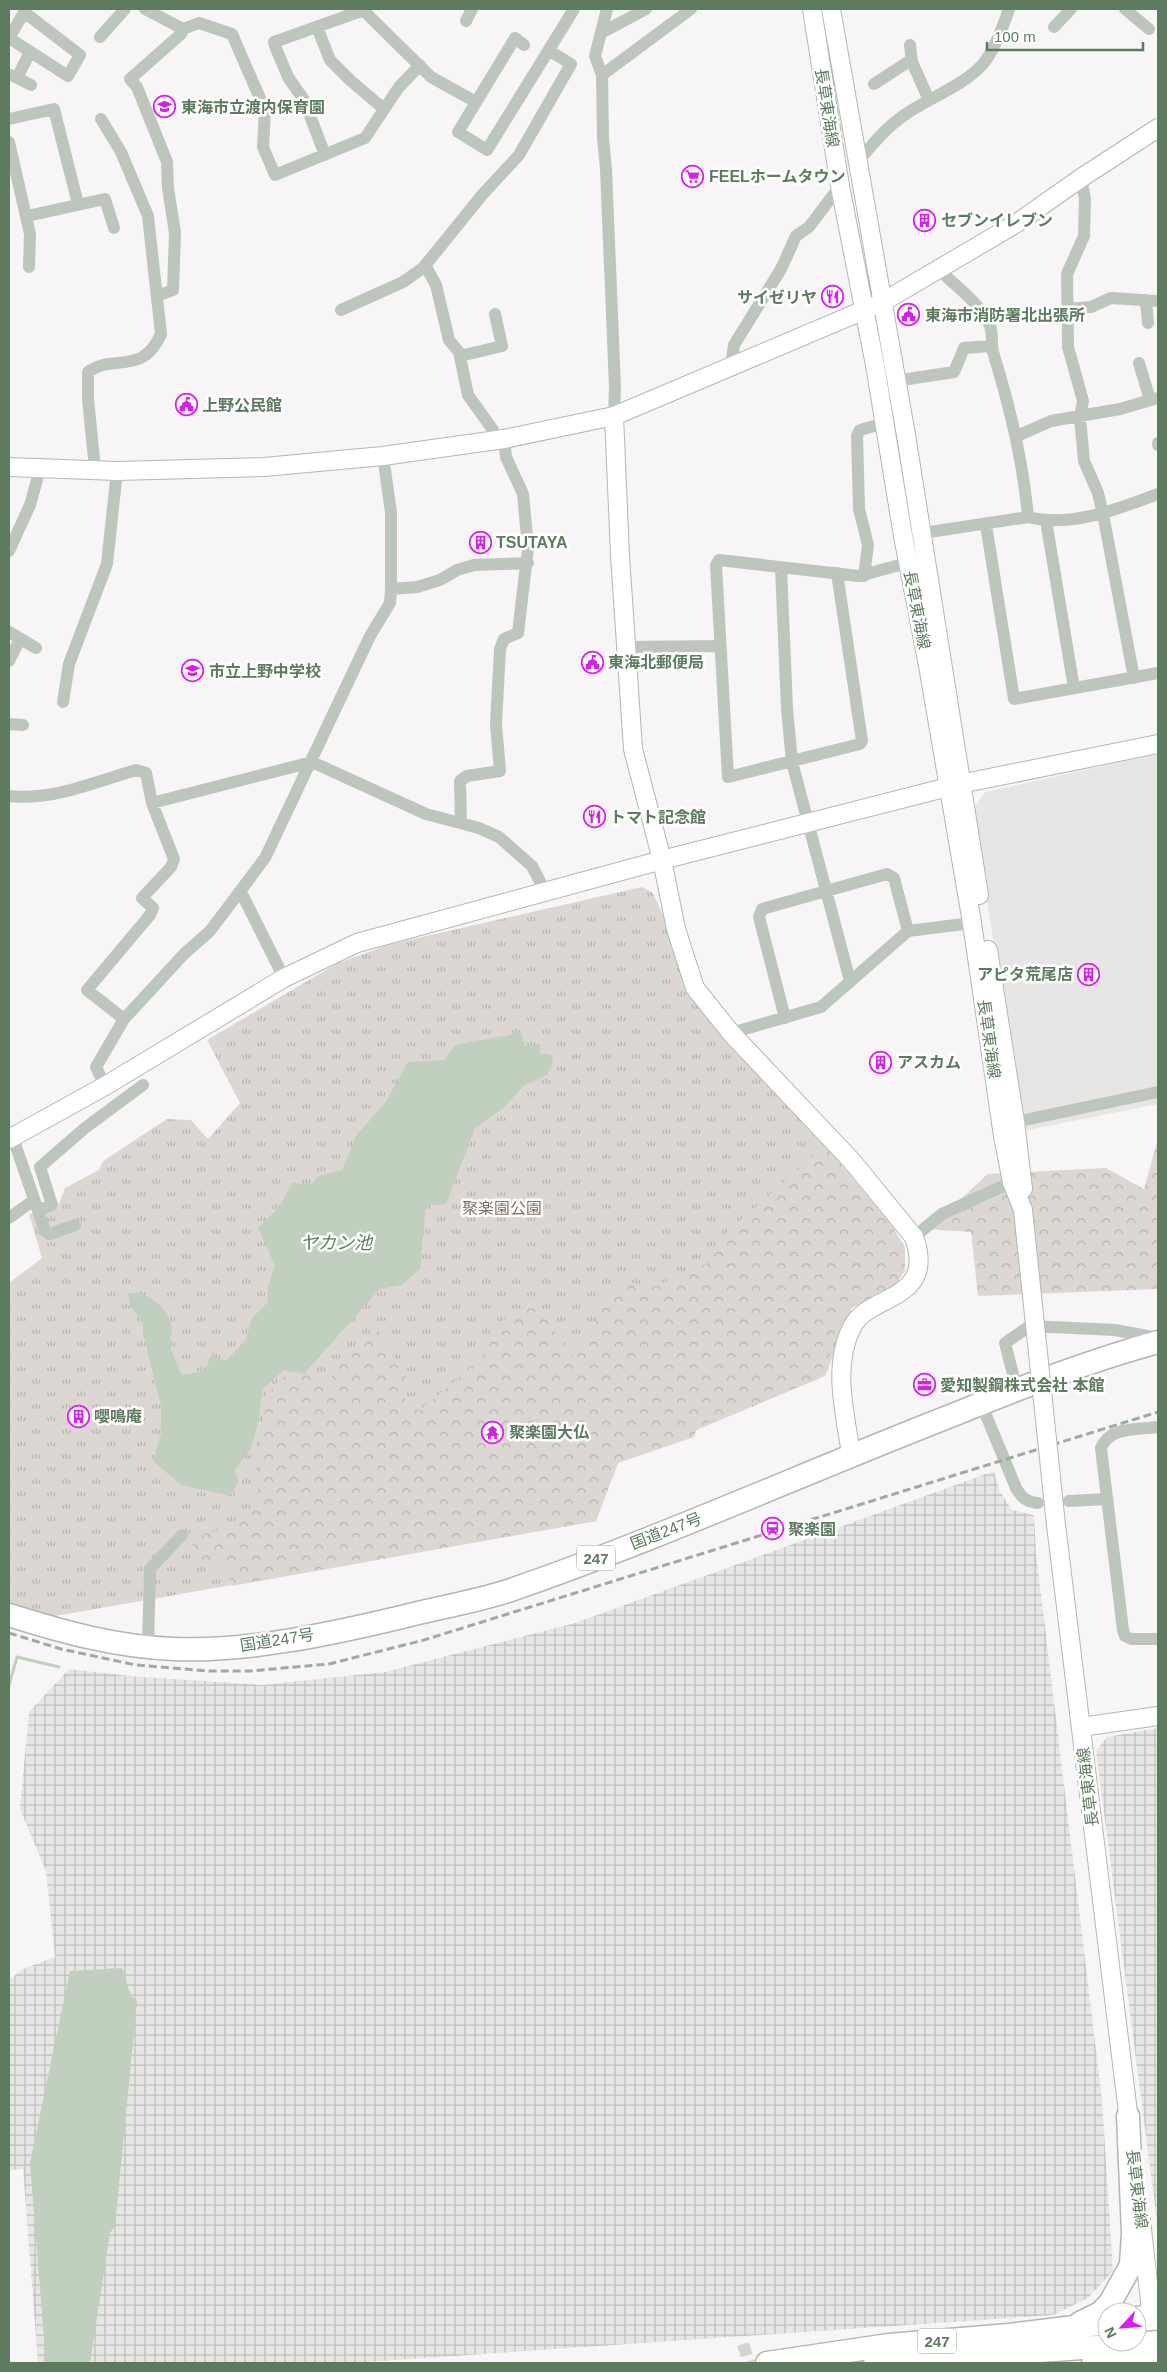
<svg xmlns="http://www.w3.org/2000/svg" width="1167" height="2372" viewBox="0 0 1167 2372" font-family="Helvetica,'Noto Sans JP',sans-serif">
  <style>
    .built { fill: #e6e6e4 }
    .industrial { fill: url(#industrial-grid) }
    .grass { fill: url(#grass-tufts) }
    .forest { fill: url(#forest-crowns) }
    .water { fill: #c1cfbf }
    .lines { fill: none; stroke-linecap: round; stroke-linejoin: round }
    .stream { stroke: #c1cfbf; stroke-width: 3 }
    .street-tunnel { stroke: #d1d7d0; stroke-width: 12; stroke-dasharray: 12 6; stroke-linecap: butt }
    .secondary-casing { stroke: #aebbaf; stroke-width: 20 }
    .highway-casing { stroke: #aeb8af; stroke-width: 25 }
    .street { stroke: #bcc6bd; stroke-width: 12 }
    .secondary { stroke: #fff; stroke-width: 18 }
    .highway { stroke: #fff; stroke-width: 22 }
    .rail { stroke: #9cac9d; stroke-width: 3; stroke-dasharray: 8 4; stroke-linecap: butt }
    .secondary-bridge-casing { stroke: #aebbaf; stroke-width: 20; stroke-linecap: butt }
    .highway-bridge-casing { stroke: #aeb8af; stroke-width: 25; stroke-linecap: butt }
    .secondary-bridge { stroke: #fff; stroke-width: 18 }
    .highway-bridge { stroke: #fff; stroke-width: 22 }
    .labels { text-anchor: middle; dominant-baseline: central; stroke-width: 5; stroke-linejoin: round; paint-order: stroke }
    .shield { fill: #fff; stroke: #8ea38f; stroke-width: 1 }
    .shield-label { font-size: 15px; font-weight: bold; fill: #5d7c5f }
    .poi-label { font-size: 16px; font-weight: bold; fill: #5d7c5f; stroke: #fff; text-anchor: start }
    .street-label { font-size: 16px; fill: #5d7c5f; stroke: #fff }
    .park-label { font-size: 16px; fill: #7e7065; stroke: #fff }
    .water-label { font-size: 18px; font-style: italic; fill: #5f7c5c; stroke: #fff }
  </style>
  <defs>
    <pattern id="industrial-grid" width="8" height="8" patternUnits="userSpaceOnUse" patternTransform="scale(1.25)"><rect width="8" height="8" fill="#e6e6e4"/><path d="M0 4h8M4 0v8" fill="none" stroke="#bebfbc"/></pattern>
    <pattern id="grass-tufts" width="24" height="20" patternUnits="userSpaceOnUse" patternTransform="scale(1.25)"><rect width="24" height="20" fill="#ddd7d4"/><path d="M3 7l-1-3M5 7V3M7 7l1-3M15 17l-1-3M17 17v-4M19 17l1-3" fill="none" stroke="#b6b3af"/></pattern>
    <pattern id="forest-crowns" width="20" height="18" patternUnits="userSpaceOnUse" patternTransform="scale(1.25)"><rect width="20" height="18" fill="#ddd7d4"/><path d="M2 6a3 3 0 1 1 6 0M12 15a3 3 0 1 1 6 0" fill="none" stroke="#b6b3af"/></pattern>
  </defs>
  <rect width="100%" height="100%" fill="#f8f5f6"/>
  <path class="built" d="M1158,754V1104L1023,1131L973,810L985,792Z"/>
  <path class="industrial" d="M994,1471L999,1490L1012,1510L1034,1515L1036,1553L1102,2100L1113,2271L1088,2298L1054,2315L351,2363H38L23,2169L9,2170V1980L23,1969L55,1957L46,1871L20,1809L29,1712L69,1669L129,1676L262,1685L385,1672L575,1623Z
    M1158,1728V2229L1096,1751L1107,1737Z"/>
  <path class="grass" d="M642,887L653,893L695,988L892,1226L905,1248L852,1308L825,1376L618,1463L596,1521L27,1621L9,1613V1283L42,1258L29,1214L57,1209L65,1188L99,1170L103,1161L167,1119L191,1120L208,1139L240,1103L207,1040L338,963L391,944Z"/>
  <path class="forest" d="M1158,1138V1289L978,1296L971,1232L928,1229L988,1174L1106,1168L1144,1189Z
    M825,1145L892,1226L905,1248V1271L894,1287L852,1308L836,1327L825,1376L697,1427L694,1437L618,1463L596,1521L232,1586L225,1566L204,1562L191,1543L207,1533L234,1525L257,1505L264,1397L283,1377L310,1371L329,1382L346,1353L378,1330L408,1382L402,1397L419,1411L480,1360L497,1324L534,1300L572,1357L595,1322L602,1299L630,1282L651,1288L706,1264L720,1239Z"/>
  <path class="water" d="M521,1033L525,1046L540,1044V1054L552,1055L553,1063L547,1075L523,1086L504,1108L475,1128L446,1204L426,1206L420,1269L402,1285L380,1289L304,1374L284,1370L263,1389L257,1427L251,1448L234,1471L239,1481L231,1496L181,1485L153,1461L161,1433V1406L143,1333V1323L130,1306L128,1294C146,1288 169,1309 172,1327C173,1334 168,1340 170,1346C173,1356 178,1366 182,1375L205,1371L213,1350L217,1359L227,1360L246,1339L252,1318L267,1303L268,1286L275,1266L258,1228L280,1206L292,1183L312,1184L318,1176L342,1170L356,1136L385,1103L408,1062L444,1060L455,1045Z
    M122,1968C129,1980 125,1991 137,2001L115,2226L110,2233L90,2363H46L30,2163L70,1971Z"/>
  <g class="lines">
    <path class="stream" d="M9,1685L17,1657L59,1667"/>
    <path class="street-tunnel" d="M743,2344L749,2363"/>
    <defs>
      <path id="secondary" d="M812,9L840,186L875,365L903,536L929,671L972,923L1003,1136L1012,1182L1023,1210
        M831,9L906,435L979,895
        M614,416L620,555L633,749L662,860L676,929L695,988L731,1033L851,1160L914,1237C937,1302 869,1293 852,1327C832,1366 845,1413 851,1454
        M9,467L117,471L264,467L383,456L504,439L614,416L881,303L1017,223L1081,178L1158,128
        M988,950L1015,1122L1023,1189
        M9,1139L105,1086L284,978L357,943L662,860L960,784L1158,744
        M1056,1525L1130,2129
        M1081,1727L1158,1716
        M1141,2220L1156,2355"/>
      <path id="highway" d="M9,1615C63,1632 117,1647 174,1649C247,1652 331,1634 402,1617C437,1608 473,1602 508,1591C659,1539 804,1473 953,1415C1020,1388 1088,1361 1158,1342
        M1137,2318L1158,2315
        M1080,2323L1100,2313L1110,2303L1131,2265L1133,2233L1128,2116
        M767,2363L889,2345L1009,2335L1107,2323
        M875,2363L1138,2344
        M1093,2363L1141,2360"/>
    </defs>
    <use href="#secondary" class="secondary-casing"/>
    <use href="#highway" class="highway-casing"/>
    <path class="street" d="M145,9L183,29
      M607,9L595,56L602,75L603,138L606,169L615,387L614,416
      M1125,9L1149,29
      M24,12L80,55L68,76L9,38L26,9
      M466,21L472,9
      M317,27L330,60L351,81L384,109
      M1054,27L1071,9
      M601,33L646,9
      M100,37L125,9
      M524,45L515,38L458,132L487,150L574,9
      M910,45L912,62L929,100
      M11,75L31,85
      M602,75L691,9
      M17,78L30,52
      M874,84L908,62H912
      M9,119L54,109L78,204
      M9,142L30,234L29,267
      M325,155L304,100L288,77L275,46L274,42L277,41L361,11L365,12L431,77L476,102
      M857,162C873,145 883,130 903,116C928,98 962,87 983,64C995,49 1003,27 1009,9
      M1081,178L1085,199L1084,236L1067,274L1068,347L1083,401L1080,417L1084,461L1098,493L1103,514L1134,678
      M27,216L105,199L114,228
      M425,265L436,285L449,340L459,352L468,395L493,430L494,440
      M939,270C957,287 980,303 990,326C993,334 991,344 993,352C1010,407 1023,460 1028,517
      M157,296L173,290L175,233L168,188L167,162L137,87L130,79L181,34L183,29L199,23L232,34L265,110L263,147L275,175L365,138L399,87L420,65
      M1146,300L1148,323
      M1067,309L1091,307L1111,298L1158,301
      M341,310L403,282L423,268L482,195L519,155L571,64L550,51
      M460,356L502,346L495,314
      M1139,363L1150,400
      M731,368L734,345L781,269L796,236L809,227L840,186
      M895,381L954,372L964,348L991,346
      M1017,436L1051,421L1120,409L1158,398
      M1158,443V445
      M95,469L88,399V372C113,353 142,377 161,334L148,216L121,152L101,119
      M1046,521L1074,688
      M986,525L1014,699L1158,673
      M903,536L1028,517C1072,528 1117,509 1158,494
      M9,551L30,505L40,469
      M781,568L787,709L792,762L850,981
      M837,573L862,741L860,744L728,777L716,565L719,560L859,576L907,563
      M864,576L868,545L859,509L857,436L860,430L885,423
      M391,589L417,587L440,580L457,570L474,565L528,563
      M9,632L36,648
      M626,647L719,646
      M9,661L20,639
      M63,702L69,664L107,564L117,471
      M9,724L23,725
      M9,796C51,801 95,782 136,770L146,773L152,803L174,859L171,867L142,898L153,908L150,915L87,990L124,1019
      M152,803L312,762L426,814L479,828L499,837L532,866L546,893
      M461,823L460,781L467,776L500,771L496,724L500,649L504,639L518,633L528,548L523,494L506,457L504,439
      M241,892L284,978
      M785,1018L759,917L762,909L887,874L894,878L908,931
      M731,1033L821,1007L908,931L972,923
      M105,1086L96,1067L124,1019L184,954L210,931L265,858L370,636L390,603L391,589V512L383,456
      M1015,1122L1158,1092
      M13,1138L45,1231L50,1234L75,1225
      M38,1210L52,1205L40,1167L85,1128L143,1085
      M9,1218L34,1200
      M914,1237L942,1214L1012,1182
      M1017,1390L1005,1343L1030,1326L1115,1330L1158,1338
      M981,1403L1016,1488C1022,1498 1027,1502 1038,1503
      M1158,1427C1137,1430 1110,1426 1101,1448L1123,1630L1125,1636L1131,1639H1158
      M1069,1501L1107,1499
      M148,1647L150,1569L182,1535"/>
    <use href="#secondary" class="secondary"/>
    <use href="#highway" class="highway"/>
    <path class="rail" d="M9,1633L61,1649L136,1665L208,1671H250L329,1664L424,1640L1158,1412"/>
    <defs>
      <path id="secondary-bridge" d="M1023,1210L1056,1525"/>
      <path id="highway-bridge" d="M1138,2344L1158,2342
        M1141,2360L1158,2358"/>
    </defs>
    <use href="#secondary-bridge" class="secondary-bridge-casing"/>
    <use href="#highway-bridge" class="highway-bridge-casing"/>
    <use href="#secondary-bridge" class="secondary-bridge"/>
    <use href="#highway-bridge" class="highway-bridge"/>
  </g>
  <defs>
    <symbol id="school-ring" viewBox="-11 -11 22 22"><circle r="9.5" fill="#fff" stroke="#d520ed" stroke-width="1.5"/><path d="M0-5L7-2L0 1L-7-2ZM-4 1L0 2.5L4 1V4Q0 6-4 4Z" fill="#d520ed"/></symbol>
    <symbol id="supermarket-ring" viewBox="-11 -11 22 22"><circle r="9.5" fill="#fff" stroke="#d520ed" stroke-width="1.5"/><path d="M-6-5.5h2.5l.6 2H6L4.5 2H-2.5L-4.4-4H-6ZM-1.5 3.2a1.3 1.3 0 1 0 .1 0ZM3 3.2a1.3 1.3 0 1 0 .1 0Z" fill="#d520ed"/></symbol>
    <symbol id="building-ring" viewBox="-11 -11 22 22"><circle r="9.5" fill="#fff" stroke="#d520ed" stroke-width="1.5"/><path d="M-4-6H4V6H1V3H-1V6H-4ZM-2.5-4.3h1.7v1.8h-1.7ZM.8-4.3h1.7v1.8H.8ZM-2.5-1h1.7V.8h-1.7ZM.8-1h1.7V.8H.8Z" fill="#d520ed"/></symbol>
    <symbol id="restaurant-ring" viewBox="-11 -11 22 22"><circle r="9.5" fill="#fff" stroke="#d520ed" stroke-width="1.5"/><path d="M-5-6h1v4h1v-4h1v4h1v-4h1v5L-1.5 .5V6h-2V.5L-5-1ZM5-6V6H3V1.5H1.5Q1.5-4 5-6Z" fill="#d520ed"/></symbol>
    <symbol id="civic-ring" viewBox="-11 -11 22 22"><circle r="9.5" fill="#fff" stroke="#d520ed" stroke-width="1.5"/><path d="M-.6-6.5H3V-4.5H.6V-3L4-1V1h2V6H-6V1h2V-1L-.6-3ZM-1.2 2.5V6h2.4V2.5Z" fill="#d520ed"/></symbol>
    <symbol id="office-ring" viewBox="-11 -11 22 22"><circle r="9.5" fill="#fff" stroke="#d520ed" stroke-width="1.5"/><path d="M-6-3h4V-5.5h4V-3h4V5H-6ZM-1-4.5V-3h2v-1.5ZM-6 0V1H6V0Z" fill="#d520ed"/></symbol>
    <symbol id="temple-ring" viewBox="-11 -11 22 22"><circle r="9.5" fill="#fff" stroke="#d520ed" stroke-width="1.5"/><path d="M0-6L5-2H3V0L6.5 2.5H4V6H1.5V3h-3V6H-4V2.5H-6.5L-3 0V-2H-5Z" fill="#d520ed"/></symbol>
    <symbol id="station-ring" viewBox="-11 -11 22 22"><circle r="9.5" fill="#fff" stroke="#d520ed" stroke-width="1.5"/><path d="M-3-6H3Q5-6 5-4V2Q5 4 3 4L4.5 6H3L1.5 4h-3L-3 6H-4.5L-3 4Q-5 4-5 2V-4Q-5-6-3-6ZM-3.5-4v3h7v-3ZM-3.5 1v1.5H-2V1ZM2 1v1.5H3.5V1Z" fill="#d520ed"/></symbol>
  </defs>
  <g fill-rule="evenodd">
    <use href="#school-ring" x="152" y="94" width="25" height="25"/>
    <use href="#supermarket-ring" x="680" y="164" width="25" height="25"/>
    <use href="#building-ring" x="912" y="208" width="25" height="25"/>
    <use href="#restaurant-ring" x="820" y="284" width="25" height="25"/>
    <use href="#civic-ring" x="896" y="302" width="25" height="25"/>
    <use href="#civic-ring" x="174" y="392" width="25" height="25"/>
    <use href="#building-ring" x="468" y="530" width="25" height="25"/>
    <use href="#civic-ring" x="580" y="650" width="25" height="25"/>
    <use href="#school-ring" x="180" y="658" width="25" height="25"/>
    <use href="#restaurant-ring" x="582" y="804" width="25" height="25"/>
    <use href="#building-ring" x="1076" y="962" width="25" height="25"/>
    <use href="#building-ring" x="868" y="1050" width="25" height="25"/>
    <use href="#office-ring" x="912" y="1372" width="25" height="25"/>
    <use href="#building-ring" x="66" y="1404" width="25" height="25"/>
    <use href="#temple-ring" x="480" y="1420" width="25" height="25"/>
    <use href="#station-ring" x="760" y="1516" width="25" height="25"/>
  </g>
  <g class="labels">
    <g class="shield">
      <rect x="577" y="1545.5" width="38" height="25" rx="4"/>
      <rect x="918" y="2328.5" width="38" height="25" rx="4"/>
    </g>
    <g class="shield-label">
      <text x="596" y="1558">247</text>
      <text x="937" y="2341">247</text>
    </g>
    <g class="poi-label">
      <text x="181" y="107">東海市立渡内保育園</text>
      <text x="709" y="176">FEELホームタウン</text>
      <text x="941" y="220">セブンイレブン</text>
      <text x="817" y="297" text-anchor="end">サイゼリヤ</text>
      <text x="925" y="315">東海市消防署北出張所</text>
      <text x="202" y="405">上野公民館</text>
      <text x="496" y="542">TSUTAYA</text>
      <text x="608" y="662">東海北郵便局</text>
      <text x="209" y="671">市立上野中学校</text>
      <text x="610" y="817">トマト記念館</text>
      <text x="1073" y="974" text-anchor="end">アピタ荒尾店</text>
      <text x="897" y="1062">アスカム</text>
      <text x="940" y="1385">愛知製鋼株式会社 本館</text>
      <text x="94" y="1416">嚶鳴庵</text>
      <text x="509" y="1432">聚楽園大仏</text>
      <text x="788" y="1529">聚楽園</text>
    </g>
    <g class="street-label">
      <text transform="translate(827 108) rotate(81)">長草東海線</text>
      <text transform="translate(917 610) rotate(79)">長草東海線</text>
      <text transform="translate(989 1039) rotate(82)">長草東海線</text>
      <text transform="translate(666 1531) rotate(-21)">国道247号</text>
      <text transform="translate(277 1640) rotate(-9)">国道247号</text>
      <text transform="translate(1088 1787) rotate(-97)">長草東海線</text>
      <text transform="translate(1137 2189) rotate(83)">長草東海線</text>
    </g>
    <g class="park-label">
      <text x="502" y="1208">聚楽園公園</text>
    </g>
    <g class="water-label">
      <text x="336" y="1243">ヤカン池</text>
    </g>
  </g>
  <rect width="1167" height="2372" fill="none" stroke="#5d7c5f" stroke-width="20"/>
  <g transform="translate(1122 2327) rotate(244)"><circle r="24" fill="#ffffff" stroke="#becbbf"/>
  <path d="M0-4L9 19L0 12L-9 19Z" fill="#d520ed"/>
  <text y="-8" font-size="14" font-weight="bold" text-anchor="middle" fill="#5d7c5f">N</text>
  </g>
  <path d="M987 42v8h156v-8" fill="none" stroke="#5d7c5f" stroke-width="2.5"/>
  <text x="994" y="42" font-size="15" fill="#5d7c5f" stroke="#ffffff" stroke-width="4" paint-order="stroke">100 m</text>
</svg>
